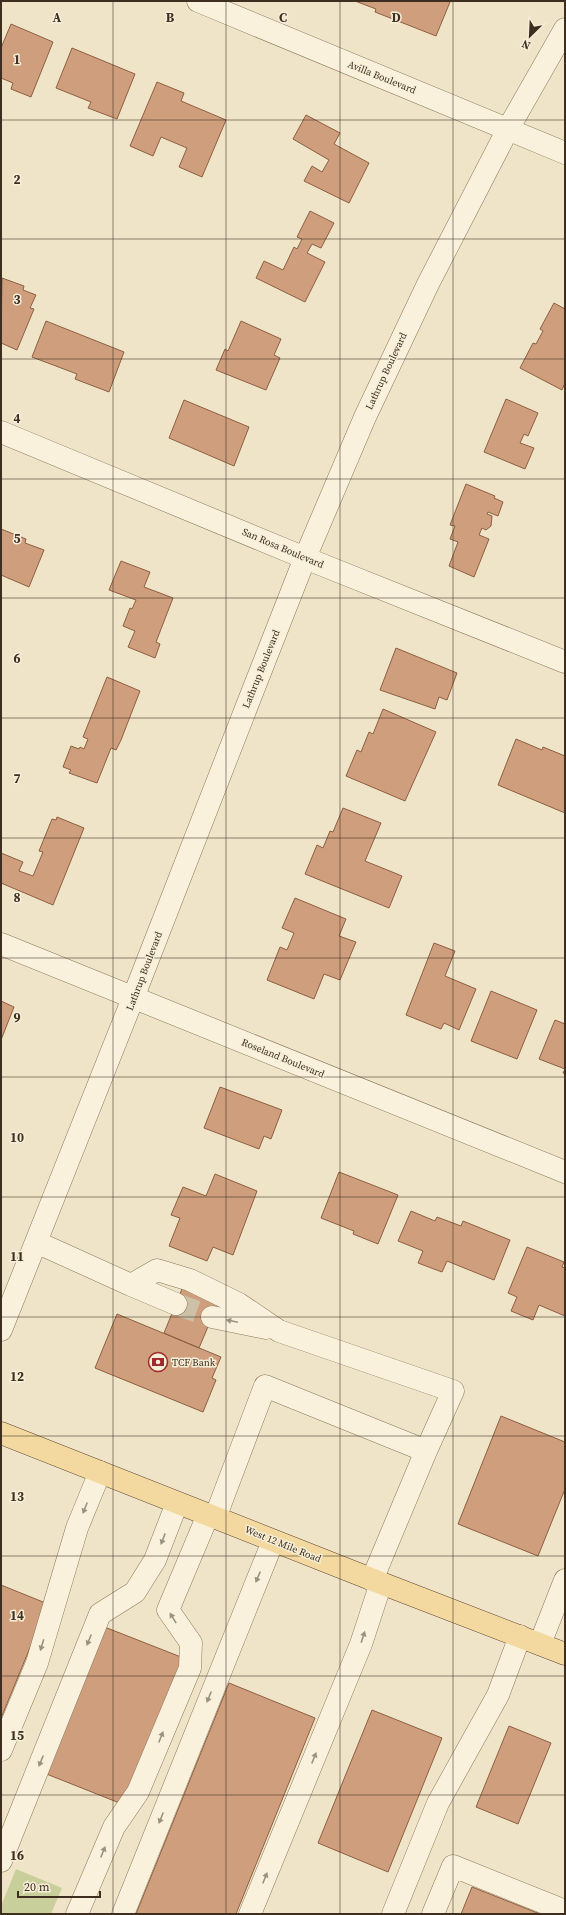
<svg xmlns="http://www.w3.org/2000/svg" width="566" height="1915" viewBox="0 0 566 1915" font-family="'Source Serif 4',serif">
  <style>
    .green { fill: #c9cf9b }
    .building { fill: #cf9f7d; stroke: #8d5f41 }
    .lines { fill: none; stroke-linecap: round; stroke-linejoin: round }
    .minor-tunnel { stroke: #ccc0a6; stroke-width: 22; stroke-dasharray: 22 11; stroke-linecap: butt }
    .minor-casing { stroke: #8d765c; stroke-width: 23 }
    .major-casing { stroke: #5b4430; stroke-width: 23 }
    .minor { stroke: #faf1dc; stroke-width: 22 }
    .major { stroke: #f3d9a0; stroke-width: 22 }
    .oneway { fill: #9c907e }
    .grid { fill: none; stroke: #3d2e20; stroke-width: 1; stroke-opacity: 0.55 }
    .labels { text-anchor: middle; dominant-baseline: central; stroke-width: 3; stroke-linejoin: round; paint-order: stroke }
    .street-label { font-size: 10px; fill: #3d2e20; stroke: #f7eed8 }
    .poi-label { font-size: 10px; fill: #3d2e20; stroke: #f7eed8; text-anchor: start }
    .grid-label { font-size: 13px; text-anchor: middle; font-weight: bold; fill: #3d2e20; stroke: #f7eed8; stroke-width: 3; stroke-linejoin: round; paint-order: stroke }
  </style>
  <rect width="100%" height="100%" fill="#f0e4c8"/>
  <path class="green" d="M16,1869L62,1888L51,1914H1V1906Z"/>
  <path class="building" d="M355,1H448L450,2L436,36L375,12L376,9Z
    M11,24L53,42L31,97L11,89L13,83L1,78V48Z
    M72,48L135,74L117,119L88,108L91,102L56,88Z
    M157,82L184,93L181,101L226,120L202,177L179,167L187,148L161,137L153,156L130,146Z
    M306,115L340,133L334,144L369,163L349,203L304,181L312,166L322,172L329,160L293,139Z
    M310,211L334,223L321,248L312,244L307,253L325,262L305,302L256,278L264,261L283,270L294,247L297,249L302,239L297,237Z
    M2,278L24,286L23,290L36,295L30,308L34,309L17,350L1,343Z
    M554,303L565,309V383L562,390L520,368L533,343L536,344L543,331L540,329Z
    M46,321L124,352L109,392L75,379L77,374L32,357Z
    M241,321L281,339L274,355L280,358L266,390L216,370L225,349L228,351Z
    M506,399L538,413L528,436L524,434L520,443L534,448L525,469L484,452Z
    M184,400L249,427L234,466L169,438Z
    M466,484L495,496L494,498L503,502L498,516L488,512L487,514L492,516L491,526L486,530L482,528L479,535L489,539L474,577L449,566L458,542L450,539L455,526L450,525Z
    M1,529L26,539L25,543L44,550L29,587L1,575Z
    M121,561L150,572L144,587L173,598L156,642L160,644L155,658L128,647L135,631L123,626L130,608L132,609L136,600L109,590Z
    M396,648L457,673L447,700L439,697L435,709L380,690Z
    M107,677L140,691L121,740L116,750L111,748L97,783L69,773L71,770L63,767L71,746L79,749L80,747L84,749L88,739L83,737Z
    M383,709L436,732L405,801L346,776L357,750L361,752L369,732L373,734Z
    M516,739L542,750L543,747L565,756V813L498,785Z
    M343,808L381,823L365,861L402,876L389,908L305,874L317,845L323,848L330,831L333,832Z
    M57,817L84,828L53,905L1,883V853L23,862L19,871L33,876L43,852L39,851L52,819L56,820Z
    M295,898L346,919L339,936L356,942L340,980L324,974L314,999L267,980L280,947L287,950L294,933L282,928Z
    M434,943L455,951L445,976L476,989L459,1030L444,1023L441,1029L406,1015Z
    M491,991L537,1010L517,1059L471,1041Z
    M1,1001L14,1007L1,1040Z
    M555,1020L565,1024V1074L563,1073L565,1069L539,1059Z
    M220,1087L282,1110L271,1139L264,1136L259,1149L204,1128Z
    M339,1172L398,1195L378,1244L353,1234L354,1231L321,1218Z
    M215,1174L257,1191L233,1255L213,1247L207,1261L169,1246L180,1218L171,1215L183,1187L206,1196Z
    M411,1211L435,1221L437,1217L461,1226L463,1221L510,1240L494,1280L447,1261L442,1272L418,1263L423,1251L398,1241Z
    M527,1247L564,1262L562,1267L565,1268V1316L539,1305L533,1320L511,1311L517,1297L508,1293Z
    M184,1284L220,1298L199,1348L164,1333Z
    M117,1314L221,1357L212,1378L216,1380L203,1412L95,1368Z
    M501,1416L565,1442V1489L538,1556L458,1524Z
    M1,1585L48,1604L1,1718Z
    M102,1626L181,1657L184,1662L122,1804L44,1773Z
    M229,1683L315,1718L236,1914H136Z
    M372,1710L442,1738L388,1872L318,1843Z
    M509,1726L551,1743L518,1824L476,1807Z
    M472,1887L540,1914H461Z"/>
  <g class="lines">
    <path class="minor-tunnel" d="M176,1304L212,1317"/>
    <defs>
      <path id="minor" d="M198,1L565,153
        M1,432L305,558L565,662
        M1,944L565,1172
        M36,1242L131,1285L157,1270L190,1280L239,1304L279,1331L453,1391L426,1451
        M131,1285L176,1304
        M212,1317L266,1328
        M1,1330L133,998L250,698L305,558L365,417L428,284L508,129L565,29
        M215,1518L265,1386L426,1451L372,1580
        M540,1644L565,1580
        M1,1750L37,1663L77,1528L100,1472
        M1,1861L100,1614L135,1592L155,1560L177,1503
        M77,1914L114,1827L138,1792L190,1668L191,1643L168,1610L208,1515
        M123,1914L273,1541
        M250,1914L361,1644L381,1583
        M393,1914L438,1803L498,1695L520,1636
        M433,1914L453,1866L565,1911"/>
      <path id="major" d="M1,1433L381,1583L565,1654"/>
    </defs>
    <use href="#minor" class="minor-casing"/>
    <use href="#major" class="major-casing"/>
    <use href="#minor" class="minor"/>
    <use href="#major" class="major"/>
  </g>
  <defs><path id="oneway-solid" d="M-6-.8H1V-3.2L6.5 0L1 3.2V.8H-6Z"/></defs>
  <g class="oneway">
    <use href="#oneway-solid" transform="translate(232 1321) rotate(-168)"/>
    <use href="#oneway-solid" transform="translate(85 1508) rotate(112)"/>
    <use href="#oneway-solid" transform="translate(163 1539) rotate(111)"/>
    <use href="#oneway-solid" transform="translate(258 1577) rotate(113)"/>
    <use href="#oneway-solid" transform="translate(173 1618) rotate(-122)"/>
    <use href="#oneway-solid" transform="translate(363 1637) rotate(-72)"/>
    <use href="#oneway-solid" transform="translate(89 1640) rotate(112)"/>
    <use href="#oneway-solid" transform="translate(42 1645) rotate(107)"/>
    <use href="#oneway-solid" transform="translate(209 1697) rotate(112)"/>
    <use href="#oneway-solid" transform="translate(161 1737) rotate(-68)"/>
    <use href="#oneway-solid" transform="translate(314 1758) rotate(-68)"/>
    <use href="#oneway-solid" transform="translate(41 1761) rotate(112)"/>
    <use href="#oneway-solid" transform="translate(161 1818) rotate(112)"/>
    <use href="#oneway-solid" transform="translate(103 1852) rotate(-68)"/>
    <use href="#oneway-solid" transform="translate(265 1878) rotate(-68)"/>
  </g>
  <path class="grid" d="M113,1V1914M226,1V1914M340,1V1914M453,1V1914M1,120H565M1,239H565M1,359H565M1,479H565M1,598H565M1,718H565M1,838H565M1,958H565M1,1077H565M1,1197H565M1,1317H565M1,1436H565M1,1556H565M1,1676H565M1,1795H565"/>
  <defs>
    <symbol id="bank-ring" viewBox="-11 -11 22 22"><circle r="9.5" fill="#f7eed8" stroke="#9e2a2b" stroke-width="1.5"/><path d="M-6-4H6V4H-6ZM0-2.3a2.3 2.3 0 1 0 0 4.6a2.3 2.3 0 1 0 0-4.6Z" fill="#9e2a2b"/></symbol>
  </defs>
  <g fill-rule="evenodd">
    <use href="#bank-ring" x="147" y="1351" width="22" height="22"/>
  </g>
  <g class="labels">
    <g class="street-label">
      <text transform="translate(382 77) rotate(22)">Avilla Boulevard</text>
      <text transform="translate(386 371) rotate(-65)">Lathrup Boulevard</text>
      <text transform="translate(283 548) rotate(23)">San Rosa Boulevard</text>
      <text transform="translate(261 669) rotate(-68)">Lathrup Boulevard</text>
      <text transform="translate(144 971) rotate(-69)">Lathrup Boulevard</text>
      <text transform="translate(283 1058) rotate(22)">Roseland Boulevard</text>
      <text transform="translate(283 1544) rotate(22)">West 12 Mile Road</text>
    </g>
    <g class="poi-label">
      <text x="172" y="1362">TCF Bank</text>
    </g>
  </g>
  <g class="grid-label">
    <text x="57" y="22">A</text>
    <text x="170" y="22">B</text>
    <text x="283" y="22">C</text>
    <text x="396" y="22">D</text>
    <text x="17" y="64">1</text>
    <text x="17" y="184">2</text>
    <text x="17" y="304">3</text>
    <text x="17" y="423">4</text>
    <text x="17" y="543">5</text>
    <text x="17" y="663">6</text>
    <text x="17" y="783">7</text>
    <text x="17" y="902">8</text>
    <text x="17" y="1022">9</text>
    <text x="17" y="1142">10</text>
    <text x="17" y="1261">11</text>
    <text x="17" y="1381">12</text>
    <text x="17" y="1501">13</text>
    <text x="17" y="1620">14</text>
    <text x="17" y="1740">15</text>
    <text x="17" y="1860">16</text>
  </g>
  <rect width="566" height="1915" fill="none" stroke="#3d2e20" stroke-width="4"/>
  <g transform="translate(530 36) rotate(204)" stroke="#f7eed8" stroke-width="3" paint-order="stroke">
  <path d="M0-3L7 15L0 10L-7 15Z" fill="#3d2e20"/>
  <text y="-6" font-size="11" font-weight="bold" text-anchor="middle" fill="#3d2e20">N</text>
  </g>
  <path d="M18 1891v6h82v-6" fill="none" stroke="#3d2e20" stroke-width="2"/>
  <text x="24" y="1891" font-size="12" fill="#3d2e20" stroke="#f7eed8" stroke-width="3" paint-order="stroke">20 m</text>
</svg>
